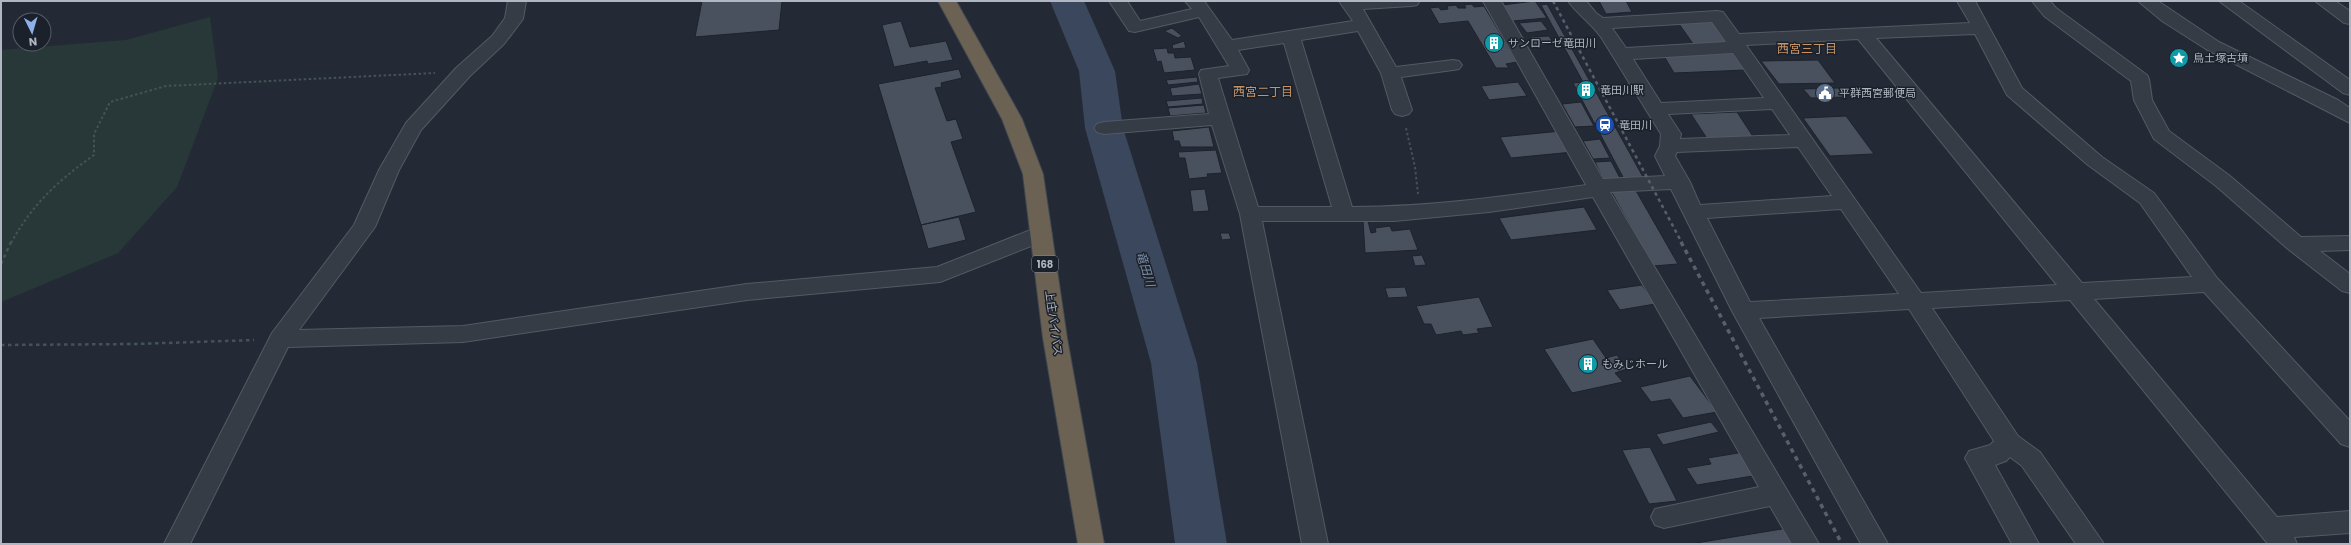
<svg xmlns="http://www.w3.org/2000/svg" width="2351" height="545" viewBox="0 0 2351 545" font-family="Poppins,'Noto Sans JP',sans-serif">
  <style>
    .green { fill: #283838 }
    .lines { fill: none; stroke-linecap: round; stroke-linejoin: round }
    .river { fill: #3a475c; fill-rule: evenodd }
    .building { fill: #49515e; stroke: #1d232c }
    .street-casing { stroke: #535a63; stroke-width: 2 }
    .highway-casing { stroke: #404750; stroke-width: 2 }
    .path-far1 { stroke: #445356; stroke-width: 2; stroke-dasharray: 2.5 2.5; stroke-linecap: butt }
    .path { stroke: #445356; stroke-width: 2.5; stroke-dasharray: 3.5 3.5; stroke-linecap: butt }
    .street { fill: #363c46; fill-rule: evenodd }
    .highway { fill: #6b6254; fill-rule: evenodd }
    .rail-far1 { stroke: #58606c; stroke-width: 2.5; stroke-dasharray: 3.5 3.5; stroke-linecap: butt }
    .rail { stroke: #58606c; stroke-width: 3.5; stroke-dasharray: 4.5 4.5; stroke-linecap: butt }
    .labels { text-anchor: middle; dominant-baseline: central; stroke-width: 3; stroke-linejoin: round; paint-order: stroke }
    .shield { fill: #1b212a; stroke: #838a94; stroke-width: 1 }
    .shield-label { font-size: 10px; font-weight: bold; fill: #b0b7c2 }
    .poi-label { font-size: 11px; fill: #b0b7c2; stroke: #1b212a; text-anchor: start }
    .street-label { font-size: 11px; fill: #b0b7c2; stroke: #1b212a }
    .neighbourhood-label { font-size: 12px; fill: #c69368; stroke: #1b212a }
    .water-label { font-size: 12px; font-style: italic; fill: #7c8ea7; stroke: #1b212a }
  </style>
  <rect width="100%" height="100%" fill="#232a35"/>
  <path class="green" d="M210,17L218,78L177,187L118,253L1,302V50L126,40Z"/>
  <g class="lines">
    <path class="river" d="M1050,1H1084L1115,71L1123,128L1197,363L1227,544H1175L1151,363L1085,128L1079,71Z"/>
  </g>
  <path class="building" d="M702,1H782L779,30L695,37Z
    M1535,1L1547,18L1513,21L1502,5Z
    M1599,1H1626L1632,12L1606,14Z
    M1472,4L1474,7L1484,6L1517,62L1506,64L1509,68H1496L1468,21L1439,24L1430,8L1438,7L1441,10L1448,9L1447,6L1456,5L1458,8H1466L1464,5Z
    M1547,4L1643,177L1624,179L1573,83L1583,82L1541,5Z
    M1713,20L1732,47L1696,48L1677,21Z
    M901,21L910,47L946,41L953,60L928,64L927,61L894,67L882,25Z
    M1541,21L1548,30L1527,33L1519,23Z
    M1172,28L1182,36L1178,38L1164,31Z
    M1549,36L1554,44L1535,46L1530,37Z
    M1184,41L1186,48L1173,49L1172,45Z
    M1167,48L1168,53H1174L1175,58L1191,57L1195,70L1164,73L1161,61L1157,62L1153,49Z
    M1735,53L1746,70L1674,73L1664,56Z
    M1818,60L1835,83L1779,84L1761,61Z
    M959,69L962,78L941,83L942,87L935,88L947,121L956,119L963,139L951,142L976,212L921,225L878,84Z
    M1197,77L1198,82L1168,85L1166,80Z
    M1518,82L1527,96L1489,100L1481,86Z
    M1199,84L1202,94L1172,96L1170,88Z
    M1839,88L1846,97L1811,98L1803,89Z
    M1202,98L1203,104L1168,107L1166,101Z
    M1581,102L1594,126L1575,127L1562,104Z
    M1204,105L1206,113L1170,116L1168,108Z
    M1737,112L1754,138L1708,140L1691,114Z
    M1846,116L1874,154L1830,156L1803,118Z
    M1209,127L1214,147H1181L1179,141H1174L1172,131Z
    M1561,131L1573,152L1511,158L1500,137Z
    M1600,139L1610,158L1593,159L1583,141Z
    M1216,150L1222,173L1207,174L1208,177L1189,179L1185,158H1179L1178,152Z
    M1611,161L1621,180L1604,181L1595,162Z
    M1205,189L1209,211L1193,212L1190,190Z
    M1635,189L1678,264L1653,266L1611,191Z
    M1584,207L1597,230L1511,240L1499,218Z
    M959,217L966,240L928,249L921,225Z
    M1363,221H1368L1371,233L1376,232L1375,228L1390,226L1392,231L1410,229L1418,250L1365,253Z
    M1220,233H1229L1231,239L1222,240Z
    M1422,255L1426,265L1415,266L1412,256Z
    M1642,285L1655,304L1620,310L1607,290Z
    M1405,287L1408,297L1388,298L1385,288Z
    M1479,297L1493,327L1477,329L1479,333L1463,335L1461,331L1436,335L1431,324H1424L1416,306Z
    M1593,339L1606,358L1617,355L1627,369L1615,373L1623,382L1572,393L1544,349Z
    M1690,376L1717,412L1683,418L1670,399L1651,402L1640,387Z
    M1711,422L1719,432L1663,445L1656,434Z
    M1650,447L1677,501L1649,504L1622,450Z
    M1744,452L1759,475L1697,485L1686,468L1711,464L1708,458Z
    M1788,528L1799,544H1690Z"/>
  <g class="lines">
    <defs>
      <path id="street" d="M508,1H526L523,19L504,44L470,76L421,130L399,170L375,227L299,330L463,326L747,284L937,267L1033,229L1041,227L1049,229L1052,234L1049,239L940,282L747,300L463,342L288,347L190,544H164L272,333L354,225L379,170L406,123L456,68L492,36L505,18Z
        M1109,1H1127L1140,21L1192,9L1185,1H1204L1232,40L1353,21L1339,1H1420L1417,5L1411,6L1363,9L1396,67L1453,60L1459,61L1462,65L1459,69L1453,70L1401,77L1412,110L1409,114L1402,116L1395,114L1392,110L1381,73L1358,31L1301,40L1352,207C1431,207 1508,196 1586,185L1483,1H1501L1603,179L1665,176L1655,156L1660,146L1661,134L1601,37C1591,23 1578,15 1568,1H1586L1596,13L1603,18L1717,11L1723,12L1739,34L1970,23L1957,1H1975L2022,88L2102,157L2154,193L2217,278L2350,421V447L2341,444L2204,292L2094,299L2277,517L2350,511V533L2294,537L2297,544H2268L2070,300L1932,308L2018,436L2040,452L2104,544H2076L2022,466L2010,457L2006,461L1995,465L2039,544H2012L1965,458L1969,451L1990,445L1994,441L1909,309L1759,318L1888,544H1861L1732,311L1671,189L1610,192L1819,544H1792L1770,506L1664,528L1655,525L1651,517L1655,509L1759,487L1593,197L1489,212L1394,221H1262L1328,544H1302L1240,214L1212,125L1104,134L1097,132L1094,128L1097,124L1104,122L1209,114L1199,74L1201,70L1229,66L1199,17L1135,32L1129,31ZM1712,22L1726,42L1626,48L1612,28ZM1975,34L2007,95L2088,165L2140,203L2192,277L2082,283L1876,38ZM1858,39L2057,285L1921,293L1746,45ZM1284,43L1332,207H1258L1218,78L1247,74L1249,70L1238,50ZM1733,53L1764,98L1661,103L1633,59ZM1772,109L1790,135L1680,139L1681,134L1668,114ZM1798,147L1832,196L1700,205L1690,182L1675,156L1677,152ZM1841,209L1899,294L1750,302L1707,218Z
        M2032,1H2050L2056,8L2147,75L2149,79L2152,100L2169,131L2230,176L2301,237L2350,236V250L2320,251L2350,274V293L2342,291L2288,249L2216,186L2154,139L2134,100L2131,81L2044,16Z
        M2138,1H2158L2219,42L2338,100L2350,108V123L2206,49L2162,21Z
        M2219,1H2239L2350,80V95L2343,93Z
        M2315,1H2335L2350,11V24L2344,23Z"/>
      <path id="highway" d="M938,1H956L1022,119L1043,174L1067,338L1104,544H1078L1043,338L1023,174L1002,119Z"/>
    </defs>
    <use href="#street" class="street-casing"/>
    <use href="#highway" class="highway-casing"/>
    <path class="path-far1" d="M1406,128L1415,167L1418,194
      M11,243C33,203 58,181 94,155V134L110,102L166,86L435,73"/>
    <path class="path" d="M1,264L11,242
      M1,345L136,344L254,340"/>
    <use href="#street" class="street"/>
    <use href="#highway" class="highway"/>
    <path class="rail-far1" d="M1553,1L1682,243"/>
    <path class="rail" d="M1681,242L1842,544"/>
  </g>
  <defs>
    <symbol id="building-disc" viewBox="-11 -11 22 22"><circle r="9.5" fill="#0f9aa8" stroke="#1b212a"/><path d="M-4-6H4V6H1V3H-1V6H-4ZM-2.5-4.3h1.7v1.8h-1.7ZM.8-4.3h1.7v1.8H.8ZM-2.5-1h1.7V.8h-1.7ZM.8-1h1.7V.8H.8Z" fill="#fff"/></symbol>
    <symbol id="sight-disc" viewBox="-11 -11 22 22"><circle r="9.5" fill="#0f9aa8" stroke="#1b212a"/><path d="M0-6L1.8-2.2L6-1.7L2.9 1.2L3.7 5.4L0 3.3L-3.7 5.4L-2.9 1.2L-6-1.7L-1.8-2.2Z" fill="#fff"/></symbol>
    <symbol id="civic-disc" viewBox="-11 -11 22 22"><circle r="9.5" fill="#5c6f8a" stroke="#1b212a"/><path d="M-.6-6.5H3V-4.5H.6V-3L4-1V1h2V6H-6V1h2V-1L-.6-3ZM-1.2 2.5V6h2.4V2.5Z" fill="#fff"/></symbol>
    <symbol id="station-disc" viewBox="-11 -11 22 22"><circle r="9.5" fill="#1a4fb4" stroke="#1b212a"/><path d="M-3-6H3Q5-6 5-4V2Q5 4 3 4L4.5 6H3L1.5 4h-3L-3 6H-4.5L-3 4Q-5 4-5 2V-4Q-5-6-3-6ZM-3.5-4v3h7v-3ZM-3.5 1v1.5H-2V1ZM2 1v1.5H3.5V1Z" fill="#fff"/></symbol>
  </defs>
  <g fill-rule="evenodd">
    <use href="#building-disc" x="1483" y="32" width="22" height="22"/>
    <use href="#sight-disc" x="2168" y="47" width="22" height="22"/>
    <use href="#building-disc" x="1575" y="79" width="22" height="22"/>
    <use href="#civic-disc" x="1814" y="82" width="22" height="22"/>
    <use href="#station-disc" x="1594" y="114" width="22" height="22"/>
    <use href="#building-disc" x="1577" y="353" width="22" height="22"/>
  </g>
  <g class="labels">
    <rect class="shield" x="1032" y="256" width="26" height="16" rx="3"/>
    <g class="shield-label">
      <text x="1045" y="264">168</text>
    </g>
    <g class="poi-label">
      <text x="1508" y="43">サンローゼ竜田川</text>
      <text x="2193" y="58">鳥土塚古墳</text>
      <text x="1600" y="90">竜田川駅</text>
      <text x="1839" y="93">平群西宮郵便局</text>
      <text x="1619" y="125">竜田川</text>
      <text x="1602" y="364">もみじホール</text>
    </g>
    <g class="street-label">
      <text transform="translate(1054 323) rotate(82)">上庄バイパス</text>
    </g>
    <g class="neighbourhood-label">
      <text x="1807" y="48">西宮三丁目</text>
      <text x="1263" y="91">西宮二丁目</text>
    </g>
    <g class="water-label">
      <text transform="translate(1146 269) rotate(73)">竜田川</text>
    </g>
  </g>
  <rect width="2351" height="545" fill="none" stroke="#b0b7c2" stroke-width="4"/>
  <g transform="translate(32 32) rotate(175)"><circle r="19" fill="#1b212a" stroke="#575d67"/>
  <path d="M0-3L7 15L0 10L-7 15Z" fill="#8dafea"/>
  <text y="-6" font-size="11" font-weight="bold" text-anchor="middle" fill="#b0b7c2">N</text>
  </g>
</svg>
